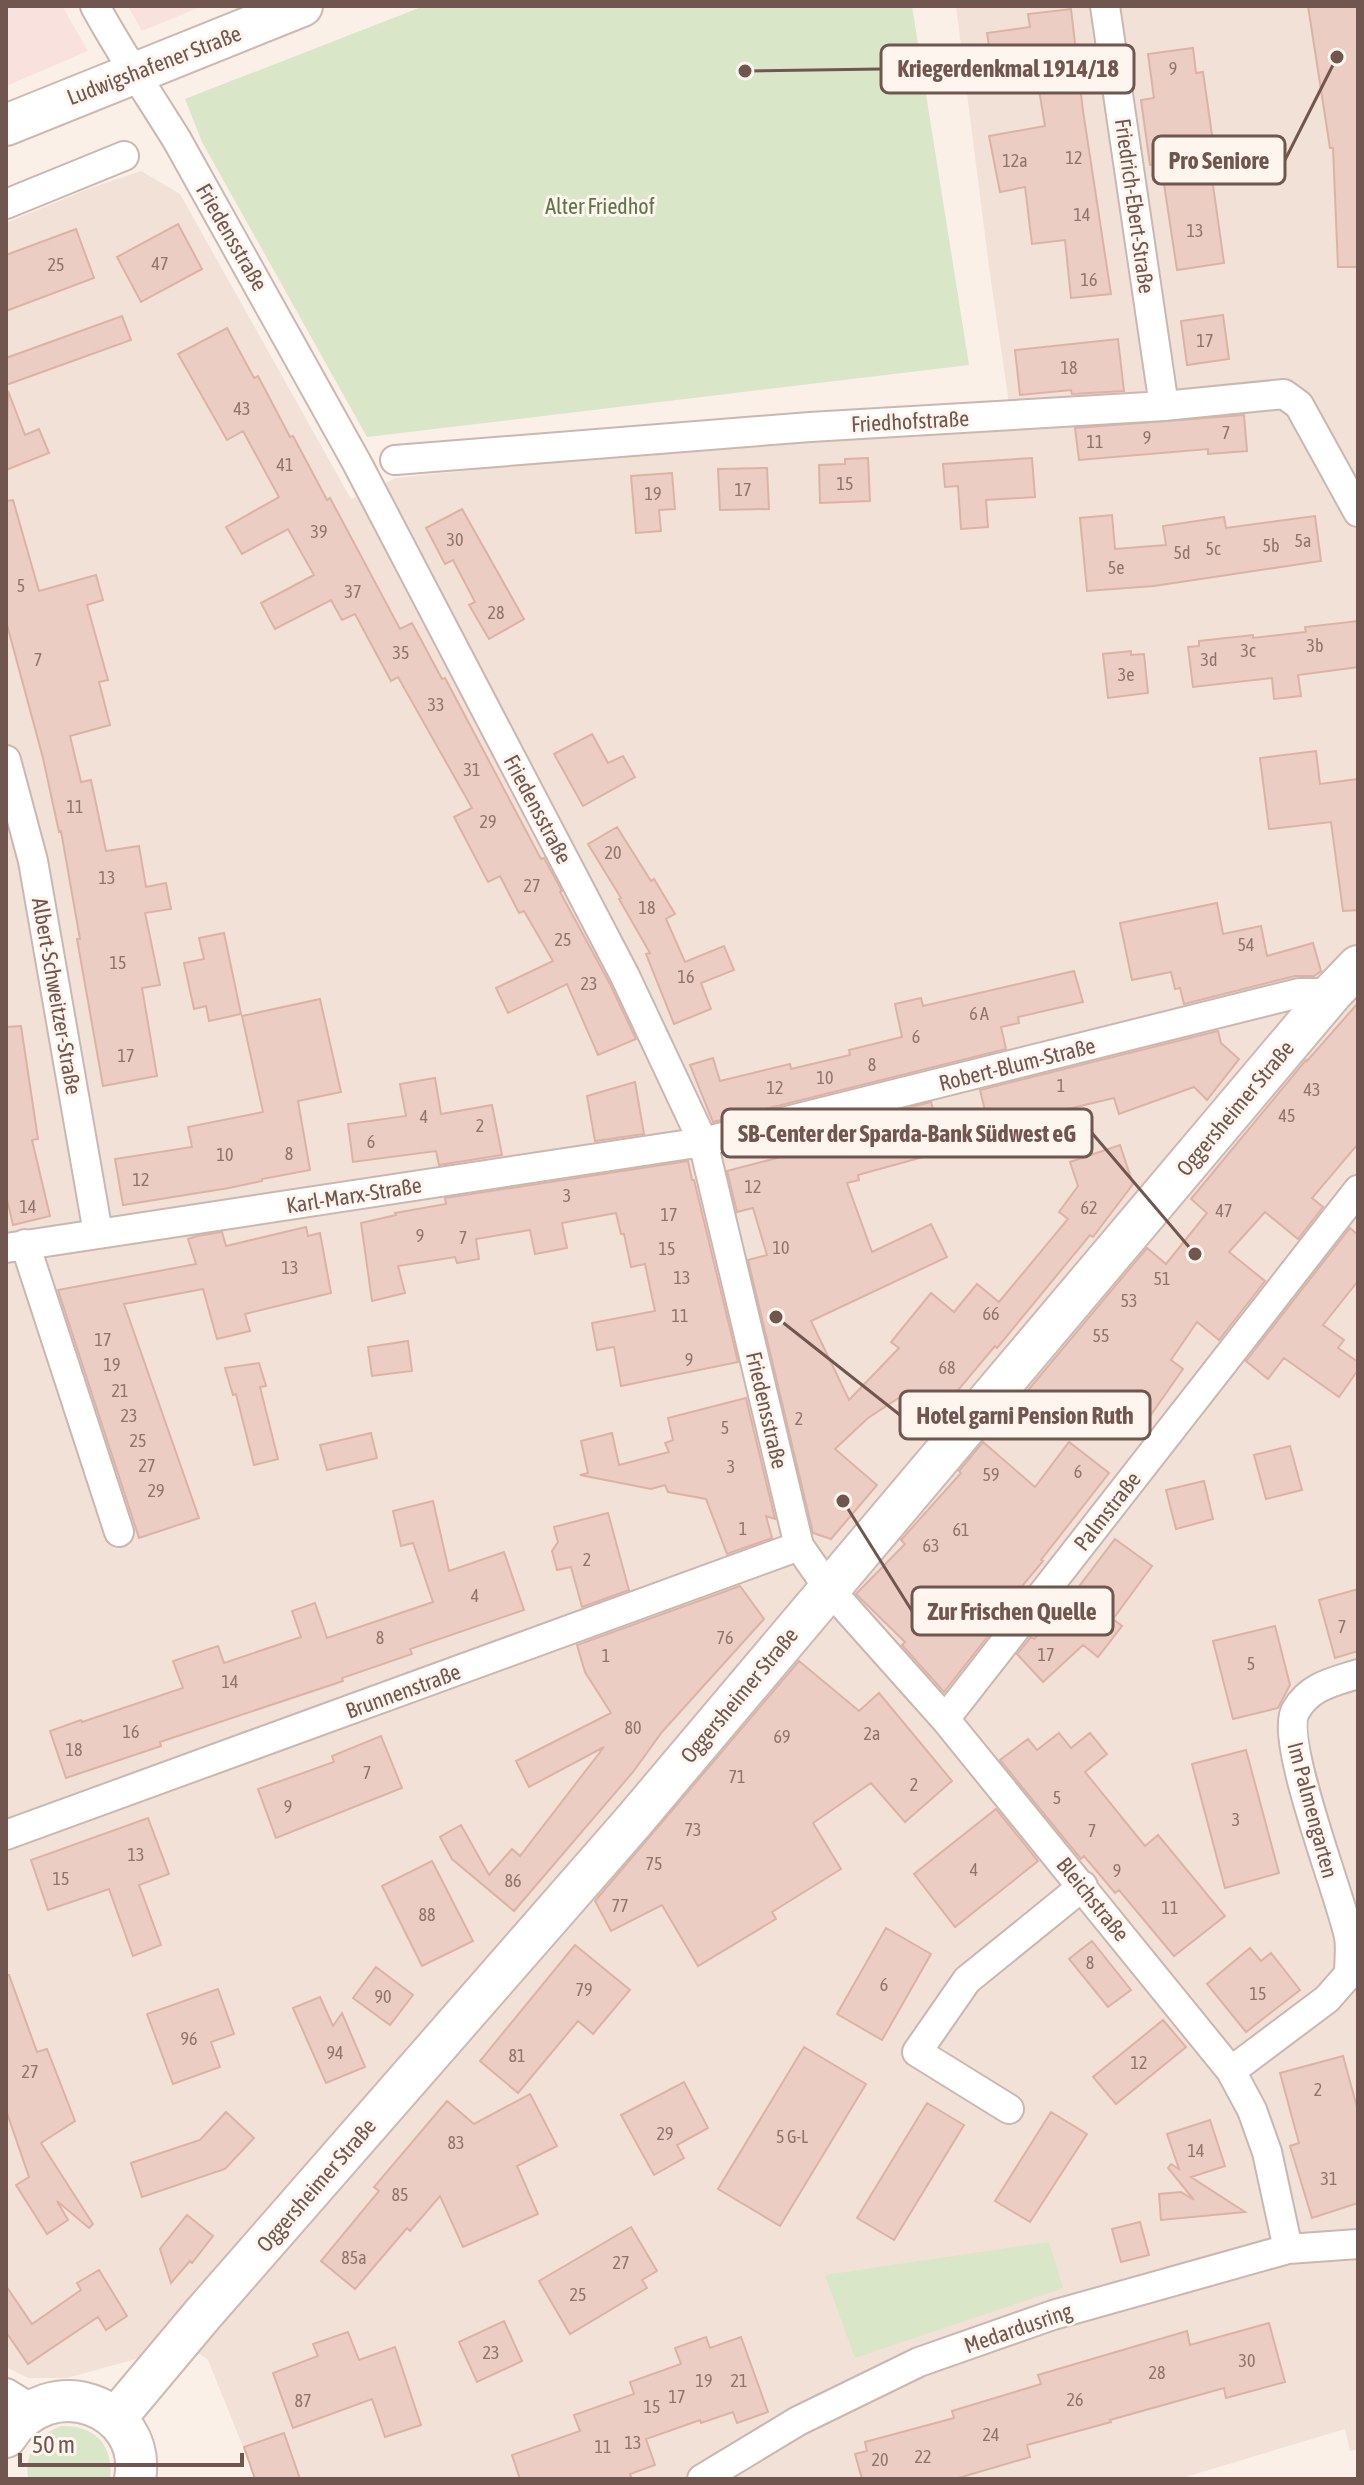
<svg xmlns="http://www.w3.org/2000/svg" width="1364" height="2485" viewBox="0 0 1364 2485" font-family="'Asap Condensed',sans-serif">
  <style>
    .residential { fill: #f1e1d7 }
    .commercial { fill: #f9e1dd }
    .green { fill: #d9e6c8 }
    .building { fill: #eccdc3; stroke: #ddb2a5; stroke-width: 2 }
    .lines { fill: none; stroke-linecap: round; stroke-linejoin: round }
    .street-casing { stroke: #cbb7af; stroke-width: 32 }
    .secondary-casing { stroke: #cfb9b0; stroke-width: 44 }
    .street { stroke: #fff; stroke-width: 28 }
    .secondary { stroke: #fff; stroke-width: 40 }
    .labels { text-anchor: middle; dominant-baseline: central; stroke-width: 6; stroke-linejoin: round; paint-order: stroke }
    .number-label { font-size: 18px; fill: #90746c }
    .street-label { font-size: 22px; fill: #71564f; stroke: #fdf5ee }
    .park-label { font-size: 22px; fill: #5d7648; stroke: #fdf5ee }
    .leader { fill: none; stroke: #71564f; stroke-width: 3 }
    .callout-dot { fill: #71564f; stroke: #fdf5ee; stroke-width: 3 }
    .callout { fill: #fdf5ee; stroke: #71564f; stroke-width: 3 }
    .callout-label { font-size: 24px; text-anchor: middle; font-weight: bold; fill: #71564f }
  </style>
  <rect width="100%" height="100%" fill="#faf0e8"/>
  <path class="residential" d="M956,6H1358V2449L1350,2451L1345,2429L1179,2479H256L208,2360L166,2329L136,2359L67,2378H28L6,2367V223L88,189L141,171L180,194L351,499L396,478L558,461L1012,424L989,267Z"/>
  <path class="commercial" d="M6,6H62L88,51L6,86Z
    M128,6H203L142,31Z"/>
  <path class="green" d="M424,6H912L969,365L367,437L202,142L185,99Z
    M1049,2242L1063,2288L855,2358L825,2275Z
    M61,2426C95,2425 114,2445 110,2479H28C25,2452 36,2436 61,2426Z"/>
  <path class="building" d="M1308,6H1358V267H1338L1333,148H1330Z
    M1071,9L1083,111L1111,294L1071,298L1065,240L1032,244L1025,187L1000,192L989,136L1045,126L1033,53L991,59L987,33L1030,27L1028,14Z
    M1193,48L1196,73L1203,72L1215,156L1209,157L1224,263L1177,270L1161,164L1150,165L1141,100L1154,98L1148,54Z
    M178,224L202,269L141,302L117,257Z
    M76,229L94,278L6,311V255Z
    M1223,315L1229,359L1187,365L1181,321Z
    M122,316L131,340L6,385V358Z
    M227,328L254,378L258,376L290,437L293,436L327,500L330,498L400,629L412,623L442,679L445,678L541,859L544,858L562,891L560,892L610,984L636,1039L598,1055L567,984L508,1013L496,988L553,961L524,911L519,913L500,876L488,882L454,817L472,808L398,677L391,681L355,614L342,620L331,600L275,629L261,603L314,575L288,529L242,554L226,527L279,497L243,431L227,440L178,354Z
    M1118,339L1124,391L1072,394L1071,390L1020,395L1015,350Z
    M8,391L25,435L39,429L49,453L6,470Z
    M1244,415L1247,451L1208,454V449L1079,460L1075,428Z
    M868,458L870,501L820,503L819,465L845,464V459Z
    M1032,458L1035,497L986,500L988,527L961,529L958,486L945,487L943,464Z
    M767,468L769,509L720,510L718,469Z
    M672,473L675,509L659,510L661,531L636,533L631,476Z
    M13,500L39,591L96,575L103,600L87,605L108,680L99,682L110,725L70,736L81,782L91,780L106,851L139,846L146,887L166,883L171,909L145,913L160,985L142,988L157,1076L103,1086L77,939H80L61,831L59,832L43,758L6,621V501Z
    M462,509L524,619L489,639L469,605L475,602L453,560L445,564L426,528Z
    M1112,515L1115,549L1166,545L1163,526L1224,517L1226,528L1315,516L1321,561L1154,586L1087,591L1080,518Z
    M1358,621V667L1298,675L1301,696L1274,699L1272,678L1193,687L1188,647L1199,646V641L1253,635V638L1306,632L1305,627Z
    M1131,651V655L1144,654L1148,693L1108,698L1103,654Z
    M592,734L608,763L623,756L635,777L583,806L554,754Z
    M1316,751L1320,784L1358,779V910L1343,911L1331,822L1269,829L1260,758Z
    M617,827L651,881L654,879L675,914L666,919L685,962L724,946L734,970L701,983L711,1009L674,1024L646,954L650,953L619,899L621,898L588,844Z
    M1217,903L1223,934L1261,926L1267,956L1313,943L1321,971L1314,976H1295L1184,1004L1180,988L1175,989L1171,972L1132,980L1120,923Z
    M224,933L241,1014L209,1021L206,1006L194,1009L184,963L204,959L199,938Z
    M1074,971L1083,1002L1018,1017L1019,1023L1001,1027L1006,1049L713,1122L690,1065L713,1058L720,1081L790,1064L791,1069L850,1055L849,1050L902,1037L895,1004L921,998L923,1006Z
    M320,999L341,1092L298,1101L310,1170L262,1179V1181L229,1188L123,1205L115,1159L192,1147L188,1127L263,1112L242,1016Z
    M1358,1003V1144L1312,1198L1323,1207L1298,1239L1265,1212L1229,1252L1265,1281L1219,1340L1197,1322L1171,1360L1183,1369L1143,1426L1106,1400L1074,1437L1024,1395L1147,1248L1166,1264L1207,1213L1191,1199L1306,1060L1307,1061Z
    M21,1026L38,1139L32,1140L50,1216L13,1225L6,1195V1027Z
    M1218,1031L1221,1043L1239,1059L1207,1100L1194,1087L1119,1114L1114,1098L1017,1121L1018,1125L990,1131L980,1090Z
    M435,1078L441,1114L492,1105L502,1155L439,1165L436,1151L353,1162L348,1124L406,1116L400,1084Z
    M635,1082L644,1134L595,1141L587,1096Z
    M931,1102L939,1130L917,1136L923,1157L858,1175L859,1180L847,1183L872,1252L931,1224L947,1257L811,1321L849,1400L899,1348L891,1342L931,1293L954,1312L977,1284L999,1302L1068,1219L1059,1212L1078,1186L1070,1162L1120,1145L1133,1184L1093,1237L1090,1235L997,1348L995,1346L928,1426L900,1397L868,1418L835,1449L877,1485L831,1539L813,1533L748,1260L767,1255L753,1208L737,1212L727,1171L792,1154L788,1138Z
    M688,1161L692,1180H694L738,1362L621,1386L614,1347L597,1350L592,1323L655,1311L645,1264L631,1267L624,1234H621L616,1213L562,1223L567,1248L535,1254L530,1230L476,1239L479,1259L457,1263L455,1257L398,1266L405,1293L372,1301L361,1223L396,1215L395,1213L446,1204L445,1198Z
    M306,1227L308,1236L320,1233L331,1293L245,1314L250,1331L217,1339L203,1289L124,1304L199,1518L139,1538L58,1290L196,1264L188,1239L197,1236L222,1232L226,1246Z
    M1350,1228L1358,1235V1281L1323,1325L1344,1340L1338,1348L1358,1362V1370L1339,1397L1284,1358L1268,1379L1246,1361Z
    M408,1341L412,1371L372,1376L368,1347Z
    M259,1363L266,1386L260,1387L278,1459L254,1465L236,1394L233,1395L225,1368Z
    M746,1398L775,1519L766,1516L772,1538L727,1554L706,1499L668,1492L665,1485L651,1489L580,1475L588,1473L581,1441L612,1433L619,1465L669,1452L665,1443L673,1440L668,1418Z
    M371,1433L377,1458L327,1470L320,1445Z
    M983,1442L1035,1487L1069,1442L1109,1473L1041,1560L1043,1561L999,1614L1003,1617L944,1692L902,1645L905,1642L856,1594L905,1544L901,1540L961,1473L959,1471Z
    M1290,1446L1302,1490L1266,1499L1254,1455Z
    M1204,1481L1213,1519L1176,1529L1166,1490Z
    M433,1501L449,1571L504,1552L524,1610L410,1649L412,1654L342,1678L343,1681L160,1742L161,1746L66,1778L50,1731L81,1720L82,1722L183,1688L173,1661L218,1646L224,1663L301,1637L292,1611L315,1603L327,1638L433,1602L413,1543L401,1546L393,1511Z
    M608,1513L629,1590L582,1607L571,1567L557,1570L552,1551L558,1542L554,1527Z
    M1115,1539L1152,1566L1113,1619L1122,1626L1098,1657L1083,1645L1043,1682L1017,1654L1031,1637L1034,1639L1052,1622Z
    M740,1586L764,1619L662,1732L633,1772L514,1911L452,1859L440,1837L461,1825L489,1875L512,1849L520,1856L604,1747L529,1787L516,1761L611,1713L585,1672L577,1645Z
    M1358,1589V1651L1335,1658L1319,1600Z
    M1275,1626L1290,1685L1278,1708L1233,1719L1213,1641Z
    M799,1661L859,1711L879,1693L952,1781L905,1822L871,1783L813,1823L841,1869L772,1912L776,1919L698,1966L662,1905L611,1931L595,1901Z
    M1059,1733L1071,1748L1090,1733L1107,1754L1085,1772L1145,1846L1158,1835L1225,1916L1174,1956L1119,1890L1115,1893L1084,1856L1081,1859L1000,1760L1028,1739L1037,1750Z
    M381,1736L402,1788L276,1838L258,1789L334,1762L332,1756Z
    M1246,1750L1279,1873L1225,1888L1192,1764Z
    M996,1809L1038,1861L955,1927L914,1874Z
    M148,1818L169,1874L139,1885L161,1945L133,1956L109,1889L48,1910L31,1860Z
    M432,1861L473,1941L422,1966L382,1886Z
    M886,1928L931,1954L882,2040L837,2014Z
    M1092,1941L1131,1990L1108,2007L1069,1959Z
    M575,1945L630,1990L593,2034L578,2021L518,2093L480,2061Z
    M1250,1948L1261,1961L1271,1953L1300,1990L1246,2032L1207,1984Z
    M376,1967L413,1995L390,2025L353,1998Z
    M6,1975H9L37,2052L47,2049L75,2121L41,2143L93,2224L89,2228L57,2201L68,2220L47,2234L16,2185L29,2177L6,2110Z
    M218,1989L234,2034L211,2042L220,2067L173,2084L147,2014Z
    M320,1997L333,2026L342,2013L365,2067L326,2083L293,2008Z
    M1163,2020L1186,2047L1116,2104L1093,2077Z
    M804,2047L866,2084L780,2226L718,2189Z
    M1343,2056L1358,2111V2203L1312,2218L1290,2146L1299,2143L1280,2073Z
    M684,2082L708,2128L677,2145L684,2158L654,2175L621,2115Z
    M530,2094L557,2146L517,2166L538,2214L463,2247L440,2196L410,2231L407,2228L355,2289L321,2261L379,2191L374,2187L447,2101L474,2124Z
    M927,2103L964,2125L894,2240L857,2218Z
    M226,2112L254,2138L225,2169L142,2197L131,2163L200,2140Z
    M1051,2112L1087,2134L1030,2222L995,2201Z
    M1210,2120L1225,2166L1191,2177L1245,2212L1161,2220L1159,2194L1181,2192L1194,2200L1168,2168L1171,2164L1179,2169L1167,2134Z
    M187,2215L213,2236L192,2263L190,2261L171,2283L160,2249Z
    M1140,2222L1149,2255L1121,2262L1112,2229Z
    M631,2227L657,2271L642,2280L647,2288L570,2334L539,2281Z
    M99,2270L127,2316L106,2330L98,2317L28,2364L6,2332V2286L32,2324L81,2290L77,2283Z
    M504,2321L522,2361L477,2382L459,2342Z
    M1269,2323L1285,2382L1226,2398L1224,2388L1110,2420L1111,2422L1027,2445L1030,2457L955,2479H862L855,2454L867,2451L865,2442L954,2418L952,2411L1041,2384L1038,2375L1187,2331L1190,2345Z
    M348,2332L359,2360L395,2347L421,2425L385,2437L372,2399L293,2428L273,2373L318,2356L313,2344Z
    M706,2337L710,2348L741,2337L768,2412L737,2423L733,2412L701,2423L700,2420L646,2439L655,2465L630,2474L632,2479H520L512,2455L580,2431L574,2415L634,2394L630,2382L681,2364L675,2348Z
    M284,2433L300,2479H255L244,2447Z"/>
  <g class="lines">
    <defs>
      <path id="street" d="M95,6C120,52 149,95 177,140L357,463L625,976L703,1142L799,1546L829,1589L945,1719L1231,2071L1252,2110L1267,2152L1288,2249
        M1105,6L1164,406
        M6,204L124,156
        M395,460L810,427L1164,406L1284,394L1299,405L1358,512
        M6,760L33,861L98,1233
        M25,1244L119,1532
        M6,1248L703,1142L1299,993H1332
        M945,1719L1358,1190
        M6,1835L799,1546
        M1231,2071L1327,1999L1349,1974C1349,1962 1351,1948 1349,1937C1341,1896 1278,1739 1296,1710C1310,1686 1333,1682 1358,1674
        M1009,2109L917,2052L967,1980L1083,1886
        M6,2393L32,2409
        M702,2479L798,2421L919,2362L1053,2315L1288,2249L1358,2244"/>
      <path id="secondary" d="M6,125L302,6
        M115,2419L203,2314L632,1823L1332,993L1358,966
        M6,2437C49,2369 148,2406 135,2479"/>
    </defs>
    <use href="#street" class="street-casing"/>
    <use href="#secondary" class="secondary-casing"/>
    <use href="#street" class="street"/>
    <use href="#secondary" class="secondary"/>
  </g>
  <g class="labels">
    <g class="number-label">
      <text x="1173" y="68">9</text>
      <text x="1074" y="157">12</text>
      <text x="1015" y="160">12a</text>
      <text x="1082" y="214">14</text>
      <text x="1195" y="230">13</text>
      <text x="160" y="263">47</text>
      <text x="56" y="264">25</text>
      <text x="1089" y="279">16</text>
      <text x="1205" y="340">17</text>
      <text x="1069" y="367">18</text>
      <text x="242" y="408">43</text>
      <text x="1226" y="432">7</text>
      <text x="1147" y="437">9</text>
      <text x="1095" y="441">11</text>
      <text x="285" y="464">41</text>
      <text x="845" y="483">15</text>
      <text x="743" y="489">17</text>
      <text x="653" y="493">19</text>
      <text x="319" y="531">39</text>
      <text x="455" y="539">30</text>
      <text x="1303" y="540">5a</text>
      <text x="1271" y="545">5b</text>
      <text x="1213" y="548">5c</text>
      <text x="1182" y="552">5d</text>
      <text x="1116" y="567">5e</text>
      <text x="21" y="585">5</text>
      <text x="353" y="591">37</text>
      <text x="496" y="612">28</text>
      <text x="1315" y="645">3b</text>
      <text x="1248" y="650">3c</text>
      <text x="401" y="652">35</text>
      <text x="38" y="659">7</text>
      <text x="1209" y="659">3d</text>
      <text x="1126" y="674">3e</text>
      <text x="436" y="704">33</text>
      <text x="472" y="769">31</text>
      <text x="75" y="806">11</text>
      <text x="488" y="821">29</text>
      <text x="613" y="852">20</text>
      <text x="107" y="877">13</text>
      <text x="532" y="885">27</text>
      <text x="647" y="907">18</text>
      <text x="563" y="939">25</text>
      <text x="1246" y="944">54</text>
      <text x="118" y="962">15</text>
      <text x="686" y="976">16</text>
      <text x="589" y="983">23</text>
      <text x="979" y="1013">6 A</text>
      <text x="916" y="1036">6</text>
      <text x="126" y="1055">17</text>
      <text x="872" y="1064">8</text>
      <text x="825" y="1077">10</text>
      <text x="1061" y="1085">1</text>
      <text x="775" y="1087">12</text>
      <text x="1312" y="1089">43</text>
      <text x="1287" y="1115">45</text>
      <text x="424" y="1116">4</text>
      <text x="480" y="1125">2</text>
      <text x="371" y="1141">6</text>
      <text x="289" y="1153">8</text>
      <text x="225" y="1154">10</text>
      <text x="141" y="1179">12</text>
      <text x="753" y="1186">12</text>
      <text x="567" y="1195">3</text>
      <text x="28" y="1206">14</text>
      <text x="1089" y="1207">62</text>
      <text x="1224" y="1210">47</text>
      <text x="669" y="1214">17</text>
      <text x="420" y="1235">9</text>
      <text x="463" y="1237">7</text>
      <text x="781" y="1247">10</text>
      <text x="667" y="1248">15</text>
      <text x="290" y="1267">13</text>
      <text x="682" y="1277">13</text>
      <text x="1162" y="1278">51</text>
      <text x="1129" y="1300">53</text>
      <text x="991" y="1313">66</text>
      <text x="680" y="1315">11</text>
      <text x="1101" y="1335">55</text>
      <text x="103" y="1339">17</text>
      <text x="689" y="1359">9</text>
      <text x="112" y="1364">19</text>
      <text x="947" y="1367">68</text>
      <text x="120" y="1390">21</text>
      <text x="129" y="1415">23</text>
      <text x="799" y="1418">2</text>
      <text x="725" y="1427">5</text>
      <text x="138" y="1440">25</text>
      <text x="147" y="1465">27</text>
      <text x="731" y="1466">3</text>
      <text x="1078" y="1471">6</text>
      <text x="991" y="1474">59</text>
      <text x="156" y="1490">29</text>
      <text x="743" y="1528">1</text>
      <text x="961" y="1529">61</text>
      <text x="931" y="1545">63</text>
      <text x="587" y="1559">2</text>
      <text x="475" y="1595">4</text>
      <text x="1342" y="1626">7</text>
      <text x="380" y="1637">8</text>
      <text x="725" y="1637">76</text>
      <text x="1046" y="1654">17</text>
      <text x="606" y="1655">1</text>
      <text x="1251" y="1663">5</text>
      <text x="230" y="1681">14</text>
      <text x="633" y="1727">80</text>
      <text x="131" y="1731">16</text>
      <text x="872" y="1733">2a</text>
      <text x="782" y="1736">69</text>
      <text x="74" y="1749">18</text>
      <text x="367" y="1772">7</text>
      <text x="737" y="1776">71</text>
      <text x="914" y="1784">2</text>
      <text x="1057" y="1797">5</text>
      <text x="288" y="1806">9</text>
      <text x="1236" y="1819">3</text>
      <text x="693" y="1829">73</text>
      <text x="1092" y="1830">7</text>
      <text x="136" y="1854">13</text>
      <text x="654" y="1863">75</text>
      <text x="974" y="1869">4</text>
      <text x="1117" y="1870">9</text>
      <text x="61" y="1878">15</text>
      <text x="513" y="1880">86</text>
      <text x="620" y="1905">77</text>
      <text x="1170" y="1907">11</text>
      <text x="427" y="1914">88</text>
      <text x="1090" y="1962">8</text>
      <text x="884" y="1984">6</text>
      <text x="584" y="1989">79</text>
      <text x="1258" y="1993">15</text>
      <text x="383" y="1996">90</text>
      <text x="189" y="2038">96</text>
      <text x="335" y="2052">94</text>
      <text x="517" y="2055">81</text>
      <text x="1139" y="2062">12</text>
      <text x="30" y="2071">27</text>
      <text x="1318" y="2089">2</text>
      <text x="665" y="2133">29</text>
      <text x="792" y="2136">5 G-L</text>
      <text x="456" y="2142">83</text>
      <text x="1196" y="2150">14</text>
      <text x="1329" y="2178">31</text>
      <text x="400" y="2194">85</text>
      <text x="354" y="2257">85a</text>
      <text x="621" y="2262">27</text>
      <text x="578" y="2294">25</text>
      <text x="491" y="2352">23</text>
      <text x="1247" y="2360">30</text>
      <text x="1157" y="2372">28</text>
      <text x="704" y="2380">19</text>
      <text x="739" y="2380">21</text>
      <text x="677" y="2396">17</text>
      <text x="1075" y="2399">26</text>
      <text x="303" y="2400">87</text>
      <text x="652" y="2406">15</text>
      <text x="991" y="2434">24</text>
      <text x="633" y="2442">13</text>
      <text x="603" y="2446">11</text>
      <text x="923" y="2456">22</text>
      <text x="880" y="2459">20</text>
    </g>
    <g class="street-label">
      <text transform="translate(154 65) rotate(-21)">Ludwigshafener Straße</text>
      <text transform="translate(1135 206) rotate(82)">Friedrich-Ebert-Straße</text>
      <text transform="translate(232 237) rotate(60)">Friedensstraße</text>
      <text transform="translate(910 421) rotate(-3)">Friedhofstraße</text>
      <text transform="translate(538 809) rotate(62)">Friedensstraße</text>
      <text transform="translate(57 996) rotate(80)">Albert-Schweitzer-Straße</text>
      <text transform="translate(1017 1064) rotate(-14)">Robert-Blum-Straße</text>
      <text transform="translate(1235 1108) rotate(-50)">Oggersheimer Straße</text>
      <text transform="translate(354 1195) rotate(-9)">Karl-Marx-Straße</text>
      <text transform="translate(767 1410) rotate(77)">Friedensstraße</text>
      <text transform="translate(1107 1511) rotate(-52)">Palmstraße</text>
      <text transform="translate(403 1691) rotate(-20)">Brunnenstraße</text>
      <text transform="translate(739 1695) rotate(-50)">Oggersheimer Straße</text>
      <text transform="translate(1313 1810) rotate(75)">Im Palmengarten</text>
      <text transform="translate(1093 1899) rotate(51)">Bleichstraße</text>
      <text transform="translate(316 2185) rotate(-49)">Oggersheimer Straße</text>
      <text transform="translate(1018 2328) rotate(-19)">Medardusring</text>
    </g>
    <g class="park-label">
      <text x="600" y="206">Alter Friedhof</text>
    </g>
  </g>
  <path class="leader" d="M745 71L881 69M1337 57L1285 160M1195 1254L1092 1133M776 1317L900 1415M843 1501L912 1611"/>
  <g class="callout-dot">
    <circle cx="745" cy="71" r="8"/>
    <circle cx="1337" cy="57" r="8"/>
    <circle cx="1195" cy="1254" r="8"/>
    <circle cx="776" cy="1317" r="8"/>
    <circle cx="843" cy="1501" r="8"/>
  </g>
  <g class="callout">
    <rect x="881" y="45" width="253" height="48" rx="8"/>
    <rect x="1153" y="136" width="132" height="48" rx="8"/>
    <rect x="722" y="1109" width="370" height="48" rx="8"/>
    <rect x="900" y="1391" width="250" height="48" rx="8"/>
    <rect x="912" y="1587" width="201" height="48" rx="8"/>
  </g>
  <g class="callout-label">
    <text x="1008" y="77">Kriegerdenkmal 1914/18</text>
    <text x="1219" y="169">Pro Seniore</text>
    <text x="907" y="1142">SB-Center der Sparda-Bank Südwest eG</text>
    <text x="1025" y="1424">Hotel garni Pension Ruth</text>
    <text x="1012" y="1620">Zur Frischen Quelle</text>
  </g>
  <rect width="1364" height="2485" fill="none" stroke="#71564f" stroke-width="16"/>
  <path d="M20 2453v12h222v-12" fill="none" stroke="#71564f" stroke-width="4"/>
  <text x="32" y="2453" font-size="24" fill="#71564f" stroke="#fdf5ee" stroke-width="6" paint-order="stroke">50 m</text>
</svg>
